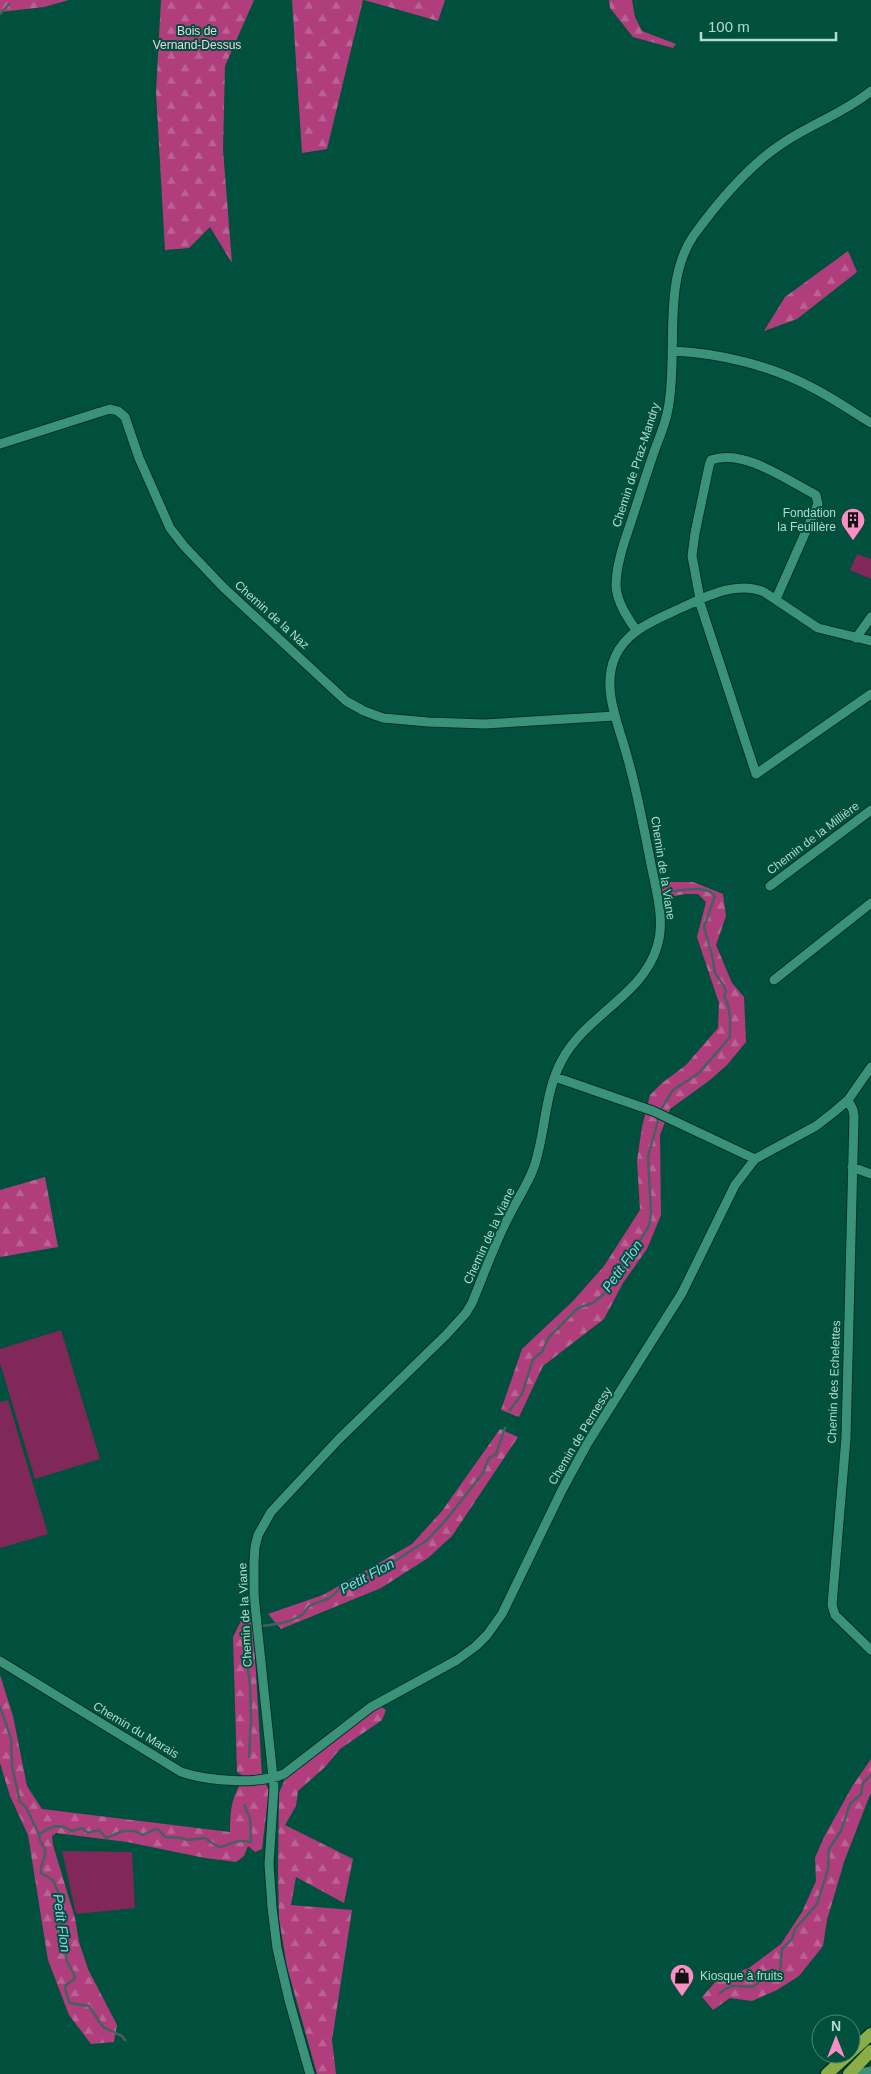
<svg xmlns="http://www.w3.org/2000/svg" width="871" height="2074" viewBox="0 0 871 2074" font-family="Arial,sans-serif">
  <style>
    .forest { fill: url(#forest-firs) }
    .pitch { fill: #7f2859 }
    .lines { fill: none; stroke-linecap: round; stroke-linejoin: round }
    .stream { stroke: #466062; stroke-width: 2.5 }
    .minor-casing { stroke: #003225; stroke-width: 11 }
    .major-casing { stroke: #003225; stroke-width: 15 }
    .minor { stroke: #3a9378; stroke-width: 9 }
    .major { stroke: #8aad47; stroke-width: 12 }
    .labels { text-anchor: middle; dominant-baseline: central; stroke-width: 4; stroke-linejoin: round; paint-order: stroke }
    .park-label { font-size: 12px; fill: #f1d3e0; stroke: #00503d }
    .street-label { font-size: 12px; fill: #b3dccc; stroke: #00503d }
    .poi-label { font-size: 12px; fill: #b3dccc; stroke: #00503d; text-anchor: end }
    .water-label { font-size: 14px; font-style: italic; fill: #90ceec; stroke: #00503d }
  </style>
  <defs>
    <pattern id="forest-firs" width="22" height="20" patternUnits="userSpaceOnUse" patternTransform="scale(1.25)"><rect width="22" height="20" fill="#b03e7d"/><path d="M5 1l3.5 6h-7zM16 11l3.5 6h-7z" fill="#bb6294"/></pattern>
  </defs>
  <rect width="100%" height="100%" fill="#00503d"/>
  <path class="forest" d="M0,0H69L44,7L0,12Z
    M161,0H254L225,66L223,150L232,263L210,227L189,248L165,250L156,92Z
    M292,0H363L327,149L302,153Z
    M364,0H445L438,21Z
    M609,0H632L635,17L642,31L676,44L673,48L633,37L610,8Z
    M848,251L857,272L797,319L764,331L785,297Z
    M659,882H693L723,894L726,916L716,945L732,983L744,997L746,1042L727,1065L710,1080L670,1109L660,1135L661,1215L647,1249L623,1283L604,1319L543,1366L519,1417L501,1410L522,1349L573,1301L604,1266L640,1210L637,1161L642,1127L650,1095L662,1083L686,1065L718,1028L719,1003L697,937L706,902L698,894H685L663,898Z
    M45,1177L58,1247L0,1257V1190Z
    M500,1429L518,1437L452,1536L428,1558L381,1588L281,1629L268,1614L323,1595L412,1544L442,1511Z
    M242,1619L253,1622L262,1777H245L237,1772L233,1637Z
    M0,1675L13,1716L27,1786L42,1809L230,1832C230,1814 231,1800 240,1784L265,1783L269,1790L262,1849L255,1852L248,1846L244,1856L236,1862L205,1858L127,1842L56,1833L52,1836L53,1845L75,1918L79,1942L88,1969L117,2025L114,2042L91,2044L69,2015L48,1960L28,1835L10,1796L0,1763Z
    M380,1706L386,1710L382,1720L340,1749L325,1767L298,1791L296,1806L285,1825L353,1859L344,1903L296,1877L291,1905L352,1910L332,2040L336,2074H317L287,1967L279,1919L278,1871L279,1793L285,1779Z
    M871,1759V1792L844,1862L827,1920L823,1946L799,1976L777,1990L752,2001L730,1998L713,2010L702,1997L718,1979L749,1968L781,1944L802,1912L816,1881L815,1858L824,1837L853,1785Z"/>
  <path class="pitch" d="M857,554L871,559V579L850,570Z
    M61,1330L100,1459L35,1479L0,1363V1349Z
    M8,1400L48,1534L0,1548V1402Z
    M62,1851L132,1852L135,1908L76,1914Z"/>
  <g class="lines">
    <path class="stream" d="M0,14L9,4
      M660,1111L673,1090L699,1073L730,1037V1017L728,1005L724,997L726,991L724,986L715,973L712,955L704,927L715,896C707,885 687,890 674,891
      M510,1410L522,1394L533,1359L542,1352L549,1337L578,1308L593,1303L605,1293L612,1278L622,1269L627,1257L632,1253L649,1226L651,1214L648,1156L659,1117
      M261,1626C273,1625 293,1622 303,1614C306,1611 307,1607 311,1605C322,1600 332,1601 340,1587L358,1581L371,1572L390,1564L426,1541L445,1521L483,1473L489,1458L496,1454L505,1428
      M245,1630L244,1640L250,1685L251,1718L249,1757
      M0,1707L11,1738L12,1766L20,1802L26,1807L39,1835
      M720,1993C737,1979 741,1990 754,1986C760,1984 763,1975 768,1971L780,1972L782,1949L792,1939L795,1929L817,1904L828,1869L829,1849L841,1831L850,1804L861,1794L863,1783L871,1775
      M125,2040L122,2036L103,2027L89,2006L70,2003C68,2001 65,1989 65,1986L75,1978C72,1964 62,1964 68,1947L60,1933L62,1917L59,1894L53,1880L41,1873C39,1865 47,1857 45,1850C44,1844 39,1843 39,1835C49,1826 60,1823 72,1831L82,1828L88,1833L99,1830L106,1838L123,1831H135L143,1835L155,1829L159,1830L165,1837L182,1838L187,1840L205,1838C225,1853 219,1845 239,1841C244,1840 247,1842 251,1842L250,1818L244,1805"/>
    <defs>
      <path id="minor" d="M672,351C721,353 772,366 815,389C834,399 853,412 871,423
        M0,444L97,413L110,409L118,411L125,417L139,458L170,528L184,546L223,587L346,701L364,711L383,718L428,722L484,724L615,716
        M700,599L692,556L695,533L709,466L711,460C744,448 788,481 816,495L818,504L776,599
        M699,600L756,774L871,694
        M636,630C627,617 617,602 616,586C616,567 622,548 628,531C637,504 645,478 654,452C659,438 666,423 668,409C679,356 661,282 694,235C718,202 749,165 783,143C811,124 844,113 871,91
        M856,638L871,617
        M770,886L871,810
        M774,980L871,903
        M555,1077L653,1111L755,1159
        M848,1100L853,1110L854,1116L846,1438L832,1605L835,1615L871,1650
        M852,1167L871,1174
        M0,1661L181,1772C208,1781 258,1785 284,1774L371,1707L457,1660L476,1646L487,1635L502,1614L562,1490L587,1444L682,1293L735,1185L755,1159L816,1126L834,1112L848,1100L871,1067
        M310,2074L289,2000L277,1948L272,1907L269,1864L274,1787L254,1595V1562L255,1547L258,1535L271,1512L339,1439L446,1335L466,1313L472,1303C484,1274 495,1242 510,1214C518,1198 528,1184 534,1167C546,1132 544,1093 562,1060C587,1014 642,996 657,947C666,919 655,887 650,859C643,825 637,790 627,756C619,725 601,689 615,657C627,630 655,620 681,608C705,597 737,580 764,592L818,628L871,641
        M857,2074L871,2071"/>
      <path id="major" d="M851,2052L871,2034
        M827,2074L849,2054
        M849,2074L871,2051"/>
    </defs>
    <use href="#minor" class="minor-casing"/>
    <use href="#major" class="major-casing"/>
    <use href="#minor" class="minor"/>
    <use href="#major" class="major"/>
  </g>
  <defs>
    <symbol id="building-pin" viewBox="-11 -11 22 30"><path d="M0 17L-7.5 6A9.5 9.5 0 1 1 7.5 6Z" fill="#fb8fc5" stroke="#00503d"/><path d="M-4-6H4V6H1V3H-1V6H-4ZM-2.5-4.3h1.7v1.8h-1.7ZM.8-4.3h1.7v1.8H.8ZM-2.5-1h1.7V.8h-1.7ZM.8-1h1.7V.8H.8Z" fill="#111"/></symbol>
    <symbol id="shop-pin" viewBox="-11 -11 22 30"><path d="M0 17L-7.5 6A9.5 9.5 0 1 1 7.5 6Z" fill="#fb8fc5" stroke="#00503d"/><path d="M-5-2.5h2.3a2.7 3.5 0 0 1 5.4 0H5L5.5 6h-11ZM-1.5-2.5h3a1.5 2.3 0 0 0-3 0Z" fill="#111"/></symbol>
  </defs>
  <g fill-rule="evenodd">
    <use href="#building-pin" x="839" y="506" width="28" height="38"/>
    <use href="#shop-pin" x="668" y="1962" width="28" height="38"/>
  </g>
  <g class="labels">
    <g class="park-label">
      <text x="197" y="31">Bois de<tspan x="197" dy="14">Vernand-Dessus</tspan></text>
    </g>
    <g class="street-label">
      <text transform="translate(636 465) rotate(-72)">Chemin de Praz-Mandry</text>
      <text transform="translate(272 615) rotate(42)">Chemin de la Naz</text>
      <text transform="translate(813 838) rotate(-37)">Chemin de la Millière</text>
      <text transform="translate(663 868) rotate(81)">Chemin de la Viane</text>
      <text transform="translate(489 1236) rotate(-65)">Chemin de la Viane</text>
      <text transform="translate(834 1382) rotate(-88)">Chemin des Echelettes</text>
      <text transform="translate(580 1436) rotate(-59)">Chemin de Pernessy</text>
      <text transform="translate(245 1615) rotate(-93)">Chemin de la Viane</text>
      <text transform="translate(136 1730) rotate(31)">Chemin du Marais</text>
    </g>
    <g class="poi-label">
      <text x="836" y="513">Fondation<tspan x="836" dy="14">la Feuillère</tspan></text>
      <text x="700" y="1976" text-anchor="start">Kiosque à fruits</text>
    </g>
    <g class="water-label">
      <text transform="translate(622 1266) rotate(-55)">Petit Flon</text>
      <text transform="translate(367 1576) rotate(-28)">Petit Flon</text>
      <text transform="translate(62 1923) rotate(82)">Petit Flon</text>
    </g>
  </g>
  <g transform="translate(836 2039)"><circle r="24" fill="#00503d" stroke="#488876"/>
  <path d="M0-4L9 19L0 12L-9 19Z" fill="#fb8fc5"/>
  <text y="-8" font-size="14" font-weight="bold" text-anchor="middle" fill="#b3dccc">N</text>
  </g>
  <path d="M701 32v8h135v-8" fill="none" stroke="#b3dccc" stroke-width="2.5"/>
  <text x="708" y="32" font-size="15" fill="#b3dccc" stroke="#00503d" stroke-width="4" paint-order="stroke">100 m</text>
</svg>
